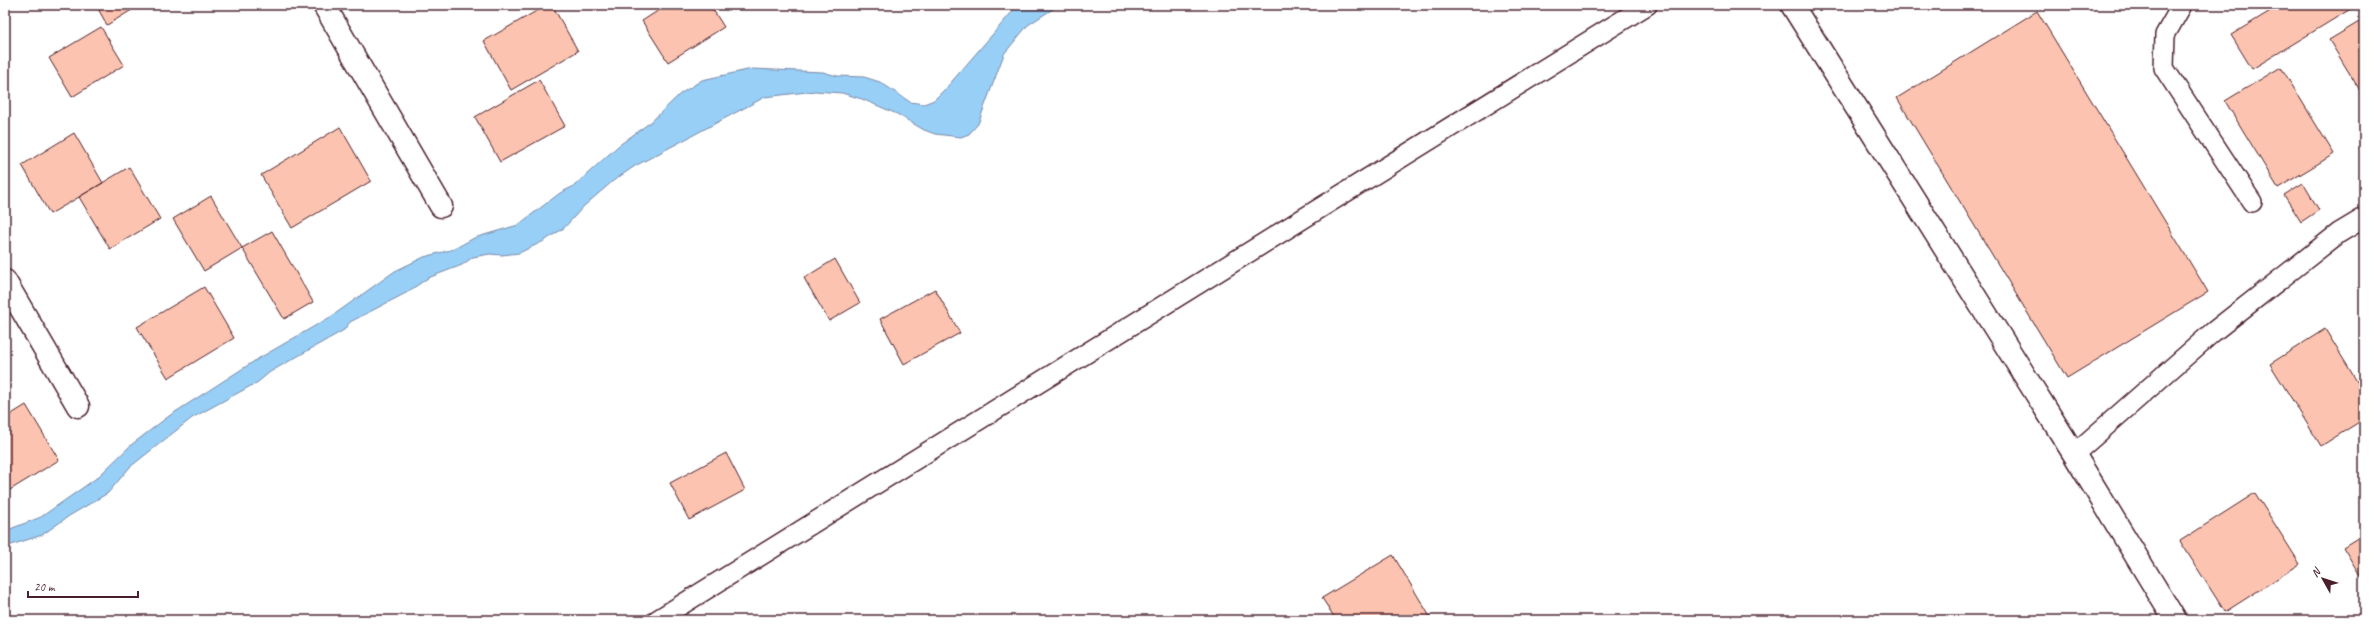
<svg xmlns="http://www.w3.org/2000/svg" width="2369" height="625" viewBox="0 0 2369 625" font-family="Caveat,sans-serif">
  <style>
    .water { fill: #98cff7; stroke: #7989a5 }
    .building { fill: #fcc4b0; stroke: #4a1f2b }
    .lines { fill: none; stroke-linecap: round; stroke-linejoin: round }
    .service-casing { stroke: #4a1f2b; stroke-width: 22 }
    .minor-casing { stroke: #4a1f2b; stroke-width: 25 }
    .service { stroke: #fff; stroke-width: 19 }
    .minor { stroke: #fff; stroke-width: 22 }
  </style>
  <rect width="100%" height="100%" fill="#fff"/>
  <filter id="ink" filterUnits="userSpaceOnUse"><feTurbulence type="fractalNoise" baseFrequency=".025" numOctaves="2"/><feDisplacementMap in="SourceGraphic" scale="8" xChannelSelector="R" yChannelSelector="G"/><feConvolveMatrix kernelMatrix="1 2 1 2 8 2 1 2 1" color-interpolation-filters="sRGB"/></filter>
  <g filter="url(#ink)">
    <path class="water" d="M1018,5H1059L1028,25L1004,54L978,124L969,134L961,137L935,134L924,130L897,114L862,99L842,93L815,91L765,97L635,166L613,181L584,206L564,228L544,241L519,253L502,255L490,254L473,257L462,265L428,278L406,293L350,322L344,330L270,372L258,382L192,418L130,467L108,493L69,516L42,535L5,547V531L41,517L98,477L131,445L169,416L256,360L332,316L395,271L424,257L454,249L474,238L518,225L560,193L574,186L618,146L652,121L680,94L702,80L752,69L823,72L837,76L864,77L880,82L910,102L924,104L934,100L947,87Z"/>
    <path class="building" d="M96,5H140L107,25Z
      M547,5H552L578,51L511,90L484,41Z
      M667,5H710L724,27L668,62L642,21Z
      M2280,5H2357L2252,69L2231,35Z
      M2037,11L2208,292L2067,378L1897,98Z
      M2364,19V97L2329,40Z
      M101,27L124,65L72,97L49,58Z
      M2281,67L2334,154L2278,188L2225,101Z
      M539,80L565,126L500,162L475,117Z
      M340,127L371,181L292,228L261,175Z
      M74,133L103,183L50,214L22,165Z
      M129,167L160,219L110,249L79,197Z
      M2303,183L2319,210L2301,222L2284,195Z
      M211,196L242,248L204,271L173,219Z
      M272,231L313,302L284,319L242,248Z
      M835,259L860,303L829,321L804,278Z
      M204,287L234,338L168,378L137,327Z
      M935,289L960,333L904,364L880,319Z
      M2325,329L2364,393V419L2321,446L2270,364Z
      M26,405L59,460L5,493V418Z
      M726,453L745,490L689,520L670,483Z
      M2255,493L2300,564L2225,612L2180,541Z
      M2364,534V582L2343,547Z
      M1393,555L1432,620H1336L1322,598Z"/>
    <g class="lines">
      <defs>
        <path id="service" d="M2182,5L2165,35L2164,68L2252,202
          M2074,454L2213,332L2339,233L2364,218
          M657,620L1647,5"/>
        <path id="minor" d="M324,5L441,206
          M1792,5L2074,454L2175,620
          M5,281L78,406"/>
      </defs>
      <use href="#service" class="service-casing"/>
      <use href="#minor" class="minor-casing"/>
      <use href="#service" class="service"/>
      <use href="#minor" class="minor"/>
    </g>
  </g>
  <rect width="2369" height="625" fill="none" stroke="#fff" stroke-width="20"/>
  <rect x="10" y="10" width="2349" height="605" fill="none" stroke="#4a1f2b" stroke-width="1.5" filter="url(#ink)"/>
  <g transform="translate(2323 579) rotate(309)" stroke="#ffffff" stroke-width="3" paint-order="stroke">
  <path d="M0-3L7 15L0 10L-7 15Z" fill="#4a1f2b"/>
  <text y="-6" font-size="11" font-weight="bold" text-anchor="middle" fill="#4a1f2b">N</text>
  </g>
  <path d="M28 591v6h110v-6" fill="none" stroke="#4a1f2b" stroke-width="2"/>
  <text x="34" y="591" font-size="12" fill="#4a1f2b" stroke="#ffffff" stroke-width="3" paint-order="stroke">20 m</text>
</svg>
